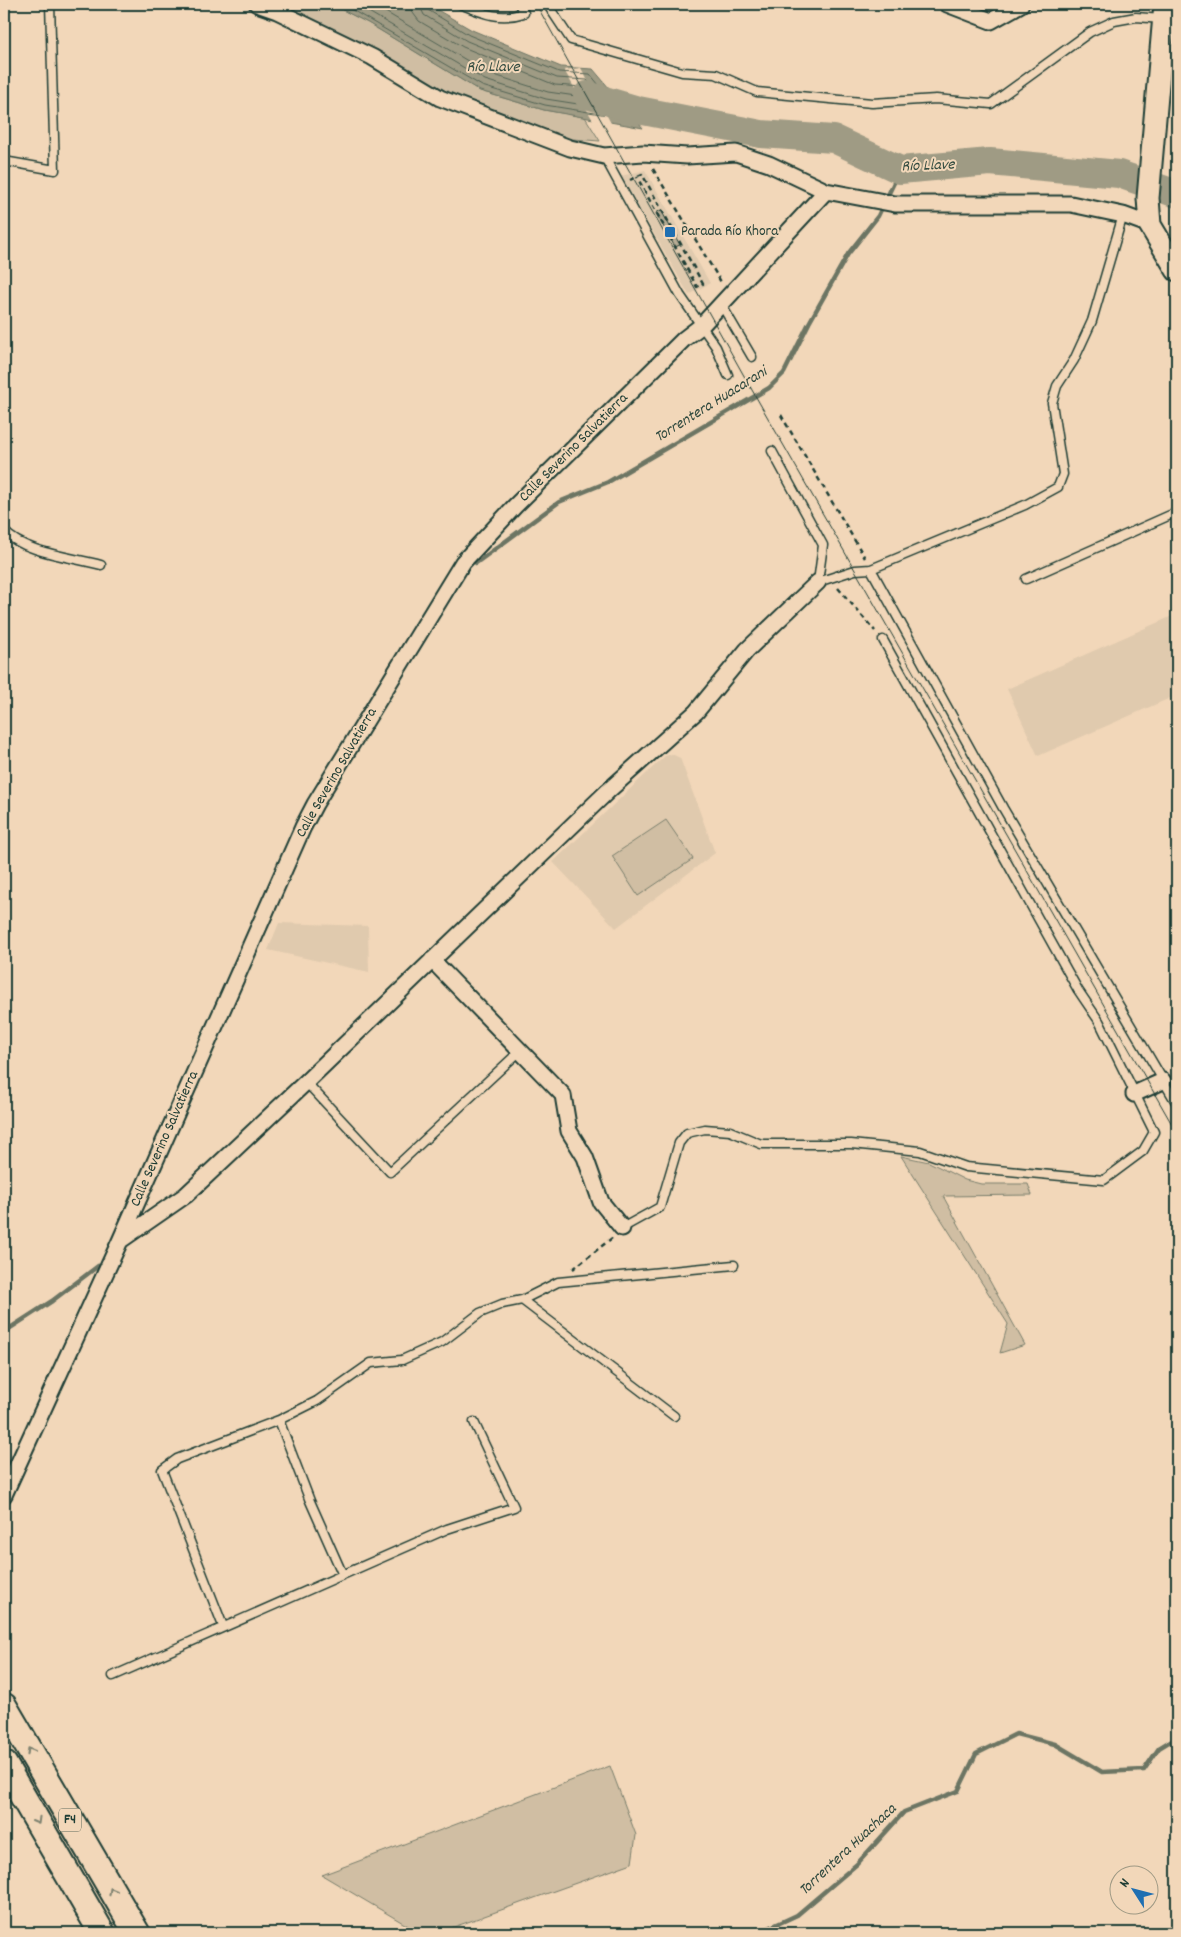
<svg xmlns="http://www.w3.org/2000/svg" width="1181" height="1937" viewBox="0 0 1181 1937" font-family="Dekko,sans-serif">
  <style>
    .built { fill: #e0caae }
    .green { fill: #d0bea3; stroke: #787e6c }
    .water { fill: #9f9b84; stroke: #6c7564 }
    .pier { fill: #f2d7b9 }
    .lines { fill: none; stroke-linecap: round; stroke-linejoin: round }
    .shore { stroke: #526354; stroke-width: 1 }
    .stream { stroke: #6c7564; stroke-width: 4.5 }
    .river { stroke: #9f9b84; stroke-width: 28 }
    .building { fill: #b7ac94; stroke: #1f3d34 }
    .service-casing { stroke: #1f3d34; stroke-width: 11 }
    .minor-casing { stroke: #1f3d34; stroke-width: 19 }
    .secondary-casing { stroke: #1f3d34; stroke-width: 25 }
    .trunk-casing { stroke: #1f3d34; stroke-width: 29 }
    .path { stroke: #1f3d34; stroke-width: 2.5; stroke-dasharray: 5 4; stroke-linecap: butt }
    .service { stroke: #f2d7b9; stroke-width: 8 }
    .minor { stroke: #f2d7b9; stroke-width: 15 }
    .secondary { stroke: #f2d7b9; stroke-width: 21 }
    .trunk { stroke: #f2d7b9; stroke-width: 25 }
    .tram { stroke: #1f3d34; stroke-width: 1 }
    .oneway { stroke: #7e8270 }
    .poi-dot { fill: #1f6fb2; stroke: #f2d7b9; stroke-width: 2 }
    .labels { text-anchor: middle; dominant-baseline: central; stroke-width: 4; stroke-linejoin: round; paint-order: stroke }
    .shield { fill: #f2d7b9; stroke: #5e6b5c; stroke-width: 1 }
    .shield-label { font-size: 14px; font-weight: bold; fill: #1f3d34 }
    .poi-label { font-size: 15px; fill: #1f3d34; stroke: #f2d7b9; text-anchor: start }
    .street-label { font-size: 15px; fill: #1f3d34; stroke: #f2d7b9 }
    .water-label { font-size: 16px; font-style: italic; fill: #324b40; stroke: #f2d7b9 }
  </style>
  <rect width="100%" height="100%" fill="#f2d7b9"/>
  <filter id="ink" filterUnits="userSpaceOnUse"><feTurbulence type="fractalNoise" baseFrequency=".02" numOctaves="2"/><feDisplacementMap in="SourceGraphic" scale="10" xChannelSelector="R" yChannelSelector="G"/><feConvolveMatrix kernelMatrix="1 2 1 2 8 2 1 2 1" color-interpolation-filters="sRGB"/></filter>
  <g filter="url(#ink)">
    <path class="built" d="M645,170L710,283L689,295L621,176Z
      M1177,614V695L1038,756L1007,689Z
      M672,754L680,758L715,853L616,928L553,862L665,756Z
      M279,923L368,926L369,972L268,950Z"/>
    <path class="green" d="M277,4H331L368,23L480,91L544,110L585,117L600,141L559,138L460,99L402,67Z
      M666,820L693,859L638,896L612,856Z
      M901,1156L929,1162L965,1180L981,1184H1028L1032,1195L943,1196L1025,1345L1000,1353L1008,1324Z
      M610,1766L636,1835L632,1863L437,1933H420L322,1875Z"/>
    <path class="water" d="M331,4H427L472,30L561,67L593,69L643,128L544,110L480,91L368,23Z"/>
    <path class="pier" d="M581,68L612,125L594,122L564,70Z"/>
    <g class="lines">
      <path class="shore" d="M342,4L482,86L545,105L626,118L590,74L559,72L469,35L428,10L425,4
        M355,4L485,80L546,99L610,109L587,80L557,78L467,41L424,15L419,4
        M372,4L488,73L548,92L590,98L583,87L555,85L463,47L419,21L413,13L411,4"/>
      <path class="stream" d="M476,563L559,502L608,482L769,388L784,373L809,323L848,254L878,216L900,170
        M4,1332L52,1301L98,1266
        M758,1933L797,1915L857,1864L904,1812L958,1791L976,1754L1016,1734L1055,1744L1102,1772L1144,1770L1159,1748L1177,1737"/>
      <path class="river" d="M587,95L638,110L761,134L834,139L900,170L990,162L1119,174L1177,194"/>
    </g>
    <path class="building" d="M661,210L680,245L675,247L656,213Z"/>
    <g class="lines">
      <defs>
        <path id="service" d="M460,4C482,13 500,21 524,13L519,4
          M547,4L571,40L682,72L716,74L757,92L872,103L936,99L991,104L1090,32L1114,21L1136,17L1162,19
          M604,156L680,295L716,347L728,375
          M4,161L55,170L50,4
          M721,304L752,357
          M772,451L823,545L818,582L855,570L871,569L1025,505L1058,487L1063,474L1052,403L1057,386L1074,360L1092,321L1123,215
          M4,531C24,553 72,557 101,565
          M871,569L1003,808L1177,1104
          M1026,579L1177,512
          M306,1082L390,1172L520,1051
          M622,1228L660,1207L679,1143L687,1133L705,1129L730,1131L761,1144H851L920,1151L966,1167L1104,1180L1143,1151L1154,1132L1099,1021L1078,990L883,640
          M522,1300L674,1416
          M279,1420L310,1501L342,1573
          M223,1626L162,1470L177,1459L279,1420L317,1401L371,1363L402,1360L442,1342L480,1313L502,1304L522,1300L558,1282L734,1265
          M113,1676L447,1529L514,1507L474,1422"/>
        <path id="minor" d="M257,4L277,11L372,57L440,98L570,148L604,156L643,153L687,156L736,153L769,164L826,191L895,204H1071L1123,215L1150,225
          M947,4L991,21L1021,4
          M432,960L563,1095L569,1131L585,1157L601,1202L622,1228
          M1134,1094L1163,1081
          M121,1240L186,1195L306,1082L608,791L696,712L747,650L818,582
          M4,1495L120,1241L303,827L315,804L463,562L515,506L684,339L701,326L826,191"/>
        <path id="secondary" d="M1165,4L1148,198L1150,225L1177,270"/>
        <path id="trunk" d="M4,1706L137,1933
          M4,1764L102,1933"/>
      </defs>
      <use href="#service" class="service-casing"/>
      <use href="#minor" class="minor-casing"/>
      <use href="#secondary" class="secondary-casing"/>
      <use href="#trunk" class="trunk-casing"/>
      <path class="path" d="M653,169L721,282
        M630,180L642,174L703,284L697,287L637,177
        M781,415L865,558
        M838,588L875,631
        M573,1269L612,1238"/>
      <use href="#service" class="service"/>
      <use href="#minor" class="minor"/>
      <use href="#secondary" class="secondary"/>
      <use href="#trunk" class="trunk"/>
      <path class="tram" d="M536,4L752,390L1177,1133"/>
    </g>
    <defs><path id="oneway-chevron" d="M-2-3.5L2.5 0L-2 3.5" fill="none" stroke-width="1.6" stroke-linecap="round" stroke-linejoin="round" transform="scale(1.25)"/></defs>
    <g class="oneway">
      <use href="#oneway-chevron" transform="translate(30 1751) rotate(-120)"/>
      <use href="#oneway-chevron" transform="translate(37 1821) rotate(60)"/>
      <use href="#oneway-chevron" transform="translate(112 1891) rotate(-120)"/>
    </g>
  </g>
  <rect class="poi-dot" x="664" y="226" width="12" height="12" rx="2.5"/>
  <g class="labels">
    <rect class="shield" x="59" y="1808.5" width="22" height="23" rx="4"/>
    <g class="shield-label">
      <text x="70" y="1820">F4</text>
    </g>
    <g class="poi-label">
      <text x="681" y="232">Parada Río Khora</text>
    </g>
    <g class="street-label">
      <text transform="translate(574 448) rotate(-45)">Calle Severino Salvatierra</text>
      <text transform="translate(337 773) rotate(-60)">Calle Severino Salvatierra</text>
      <text transform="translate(165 1139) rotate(-66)">Calle Severino Salvatierra</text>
    </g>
    <g class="water-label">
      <text x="493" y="67">Río Llave</text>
      <text transform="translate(928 166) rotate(-2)">Río Llave</text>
      <text transform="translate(711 405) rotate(-32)">Torrentera Huacarani</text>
      <text transform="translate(848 1850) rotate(-43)">Torrentera Huachaca</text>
    </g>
  </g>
  <rect width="1181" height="1937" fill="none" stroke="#f2d7b9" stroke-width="20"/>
  <rect x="10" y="10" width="1161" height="1917" fill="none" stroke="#1f3d34" stroke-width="2" filter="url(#ink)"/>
  <g transform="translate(1134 1890) rotate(306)"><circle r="24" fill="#f2d7b9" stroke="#9e9984"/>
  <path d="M0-4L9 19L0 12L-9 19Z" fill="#1f6fb2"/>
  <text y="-8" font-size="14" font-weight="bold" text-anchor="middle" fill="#1f3d34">N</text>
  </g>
</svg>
